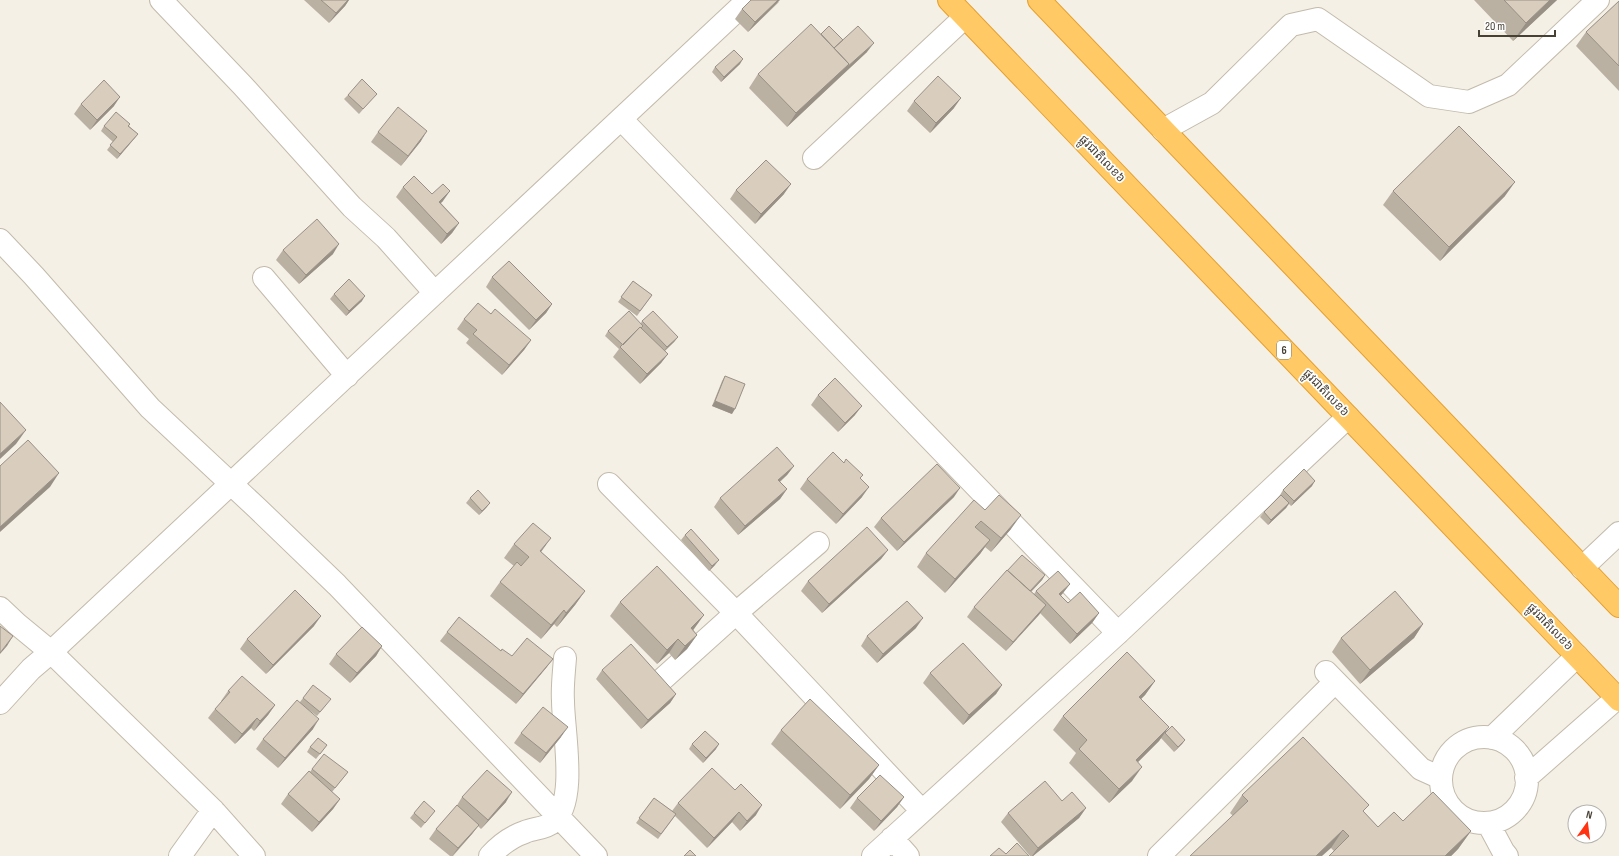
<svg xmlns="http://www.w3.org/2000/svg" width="1619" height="856" viewBox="0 0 1619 856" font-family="'Sofia Sans Condensed','Noto Sans Khmer',sans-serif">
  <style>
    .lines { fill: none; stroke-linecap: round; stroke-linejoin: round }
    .minor-casing { stroke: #c3baab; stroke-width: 24 }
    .highway-casing { stroke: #e6a02e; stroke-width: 24 }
    .minor { stroke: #fff; stroke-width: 22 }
    .highway { stroke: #ffca66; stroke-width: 22 }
    .wall { fill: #bbb1a3 }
    .shaded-wall { fill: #989085 }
    .building { fill: #d9cebe; stroke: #989085 }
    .labels { text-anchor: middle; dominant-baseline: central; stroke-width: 3.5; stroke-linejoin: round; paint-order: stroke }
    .shield { fill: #fff; stroke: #7e7972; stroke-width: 1 }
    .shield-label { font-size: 11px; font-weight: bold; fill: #474035 }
    .street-label { font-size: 12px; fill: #474035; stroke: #fff }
  </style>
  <rect width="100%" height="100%" fill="#f4f0e6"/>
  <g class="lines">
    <defs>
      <path id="minor" d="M161,0L243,86L352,207L386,238L435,293
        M621,119L1118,633
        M1163,130L1212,103L1291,25L1318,19L1429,96L1469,102L1508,85L1598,0
        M814,158L965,17
        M0,240L34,276L150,408L257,508L337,585L596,856
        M264,278L347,376
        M609,484L736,613L922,811
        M1582,568L1619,533
        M0,608L17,624L51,652L213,810L254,856
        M1326,672L1421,769L1441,778
        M656,685L736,613L818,543
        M0,703L31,669L51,652L748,0
        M1441 780a43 43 0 1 1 86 0a43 43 0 1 1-86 0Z
        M1492,738L1577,656
        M1526,778L1617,698
        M1488,823L1503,851L1507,856
        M892,838L908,856
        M180,856L213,810
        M490,856C500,845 510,837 525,832C534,828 545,829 553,822C578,802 563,730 563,701C562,687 564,672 565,658
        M873,856L1118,633L1348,417
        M1159,856L1335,682"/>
      <path id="highway" d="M949,0L1619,700
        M1039,0L1619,606"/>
    </defs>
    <use href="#minor" class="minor-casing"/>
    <use href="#highway" class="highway-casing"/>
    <use href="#minor" class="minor"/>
    <use href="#highway" class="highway"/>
  </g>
  <path class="wall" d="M304,0H349L345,6L329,23Z
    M1474,0H1557L1513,41Z
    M1619,1V91L1576,46L1586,32Z
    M779,2L748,32L735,19L742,9Z
    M821,34L843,40L867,52L787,127L749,88L758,74Z
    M740,64L721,82L712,72L715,67Z
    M377,94L373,98L359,114L344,99L348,95Z
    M914,101L954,108L930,133L907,111Z
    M81,104L114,106L90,130L74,114Z
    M130,124L129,126L138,134L134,139L117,159L107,150L113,142L101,131L104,126Z
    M378,132L421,141L401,166L371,142Z
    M403,187L432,194L443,201L441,203L459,223L452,233L441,244L396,197Z
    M736,190L784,194L755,224L730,199Z
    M1393,191L1505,196L1440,261L1383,205Z
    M283,250L333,254L299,284L276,260Z
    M492,277L552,304L546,313L529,330L486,287Z
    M633,281L652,295L637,316L618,302Z
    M334,294L362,301L346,316L330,299Z
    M464,319L531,340L524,350L502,375L466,343L469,339L457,329Z
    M642,321L678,337L674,342L665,351L668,354L661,363L640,384L613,357L619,349L605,336L608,331L641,323Z
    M725,376L732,414L712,406L722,381Z
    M818,395L855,415L838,432L811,405Z
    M794,466L787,475L780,482L787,489L780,499L738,535L714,507L720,498Z
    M860,478L862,497L836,524L800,489L807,479Z
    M1312,486L1291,506L1289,504L1286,508L1268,525L1260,517L1264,512L1280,495L1283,490Z
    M954,497L897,551L874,527L881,518Z
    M470,498L490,503L486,508L479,515L466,503Z
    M985,510L1011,529L991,552L985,547L980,554L945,593L917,567L926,553Z
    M685,535L715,565L709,571L681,540Z
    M514,544L541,552L585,591L575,605L557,627L554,624L541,639L490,596L500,582L514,566L504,558Z
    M888,550L881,559L822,613L801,591L808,581Z
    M1045,575L1042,580L1031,592L1034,594L1036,591L1070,584L1063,593L1061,596L1068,603L1099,613L1092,623L1070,644L1040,613L1006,651L967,617L974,607Z
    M620,602L694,629L693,630L697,635L687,649L675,660L669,653L657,664L610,616Z
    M1423,624L1414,638L1360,684L1332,652L1341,638Z
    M314,626L266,674L240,649L247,639Z
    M916,628L877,663L861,646L867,636Z
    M447,632L501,651L512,656L553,659L546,668L516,704L440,641Z
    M382,646L376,656L350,683L329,664L336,654Z
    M602,670L676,694L670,703L641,729L596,679Z
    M930,673L1002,685L996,694L963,725L923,683Z
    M1155,681L1145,695L1141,699L1166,731L1185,740L1182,744L1174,752L1161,738L1159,741L1138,762L1132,781L1109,803L1069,763L1076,753L1053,730L1063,716Z
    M228,691L275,705L268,715L254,731L251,728L235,744L208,718L215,709L222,701H221Z
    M303,698L327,704L317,716L309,710L313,729L278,768L256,749L263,739L300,702Z
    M781,730L879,765L869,779L840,809L771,744Z
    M521,733L561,737L540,763L514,743Z
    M692,744L716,749L703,763L689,749Z
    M327,745L316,759L307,752L310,747Z
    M312,769L348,772L332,792L340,799L333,809L312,832L281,804L288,794L310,772Z
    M1242,795L1364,812L1378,827L1403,821L1471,831L1458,849L1451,856H1329L1334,851L1331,848L1232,815L1230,813Z
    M462,797L506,802L481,829L478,826L472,834L453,856H450L429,839L436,829L456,807Z
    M904,797L897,807L874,831L850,808L857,798Z
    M654,798L672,811L678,803L756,815L740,831L732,822L707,848L675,816L658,839L636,823Z
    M1062,801L1086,808L1079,818L1033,856H1030L1001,822L1008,813Z
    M435,811L421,828L410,818L414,813Z"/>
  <path class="shaded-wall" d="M348,0H349L345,6L329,23L336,13Z
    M778,0H780L748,32L755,22Z
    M1550,0H1557L1513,41L1526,23Z
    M874,43L867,52L839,78L846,68Z
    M743,59L740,64L721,82L724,77Z
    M849,64L839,78L787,127L796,113Z
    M120,97L114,106L90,130L97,120Z
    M961,98L954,108L930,133L936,123Z
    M427,131L421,141L401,166L408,156Z
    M138,134L134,139L117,159L120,154Z
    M1515,182L1505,196L1440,261L1449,247Z
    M791,184L784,194L755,224L761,214Z
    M450,191L443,201L432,211L439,202Z
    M459,223L452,233L441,244L447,234Z
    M339,244L333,254L299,284L306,275Z
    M365,296L362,301L346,316L349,311Z
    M552,304L546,313L529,330L536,320Z
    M678,337L674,342L663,352L667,347Z
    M531,340L524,350L502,375L509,365Z
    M668,354L661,363L640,384L647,374Z
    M715,401L735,409L732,414L712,406Z
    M862,406L855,415L838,432L845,423Z
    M26,430L16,444L0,459V454Z
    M794,466L787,475L771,489L778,480Z
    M59,473L50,487L0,532V527Z
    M1315,481L1312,486L1291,506L1294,501Z
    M869,487L862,497L836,524L843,514Z
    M960,488L954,497L897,551L904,542Z
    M787,489L780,499L738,535L745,526Z
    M490,503L486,508L479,515L482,511Z
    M1289,503L1286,508L1268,525L1271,520Z
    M1021,515L1011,529L991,552L1001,538Z
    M551,538L541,552L540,551Z
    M990,540L980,554L945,593L955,579Z
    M888,550L881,559L822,613L829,604Z
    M719,560L715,565L709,571L712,566Z
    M1045,575L1042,580L1026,597L1030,592Z
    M1070,584L1063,593L1052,603L1059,594Z
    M585,591L575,605L557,627L566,613Z
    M1046,605L1039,615L1006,651L1013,642Z
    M564,610L554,624L541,639L551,625Z
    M1099,613L1092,623L1070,644L1077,634Z
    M704,615L694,629L681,642L691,628Z
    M321,616L314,626L266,674L273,665Z
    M923,618L916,628L877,663L883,654Z
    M1423,624L1414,638L1360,684L1370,670Z
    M697,635L687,649L675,660L685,646Z
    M13,636L7,646L0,654V653Z
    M678,639L669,653L657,664L667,650Z
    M382,646L376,656L350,683L357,673Z
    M553,659L546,668L516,704L523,694Z
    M1155,681L1145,695L1129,711L1139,697Z
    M1002,685L996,694L963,725L969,715Z
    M676,694L670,703L641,729L648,720Z
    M275,705L268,715L254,731L260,721Z
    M257,718L251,728L235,744L242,734Z
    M319,719L313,729L278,768L285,758Z
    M568,727L561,737L540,763L546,753Z
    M1169,727L1159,741L1126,774L1136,760Z
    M1185,740L1182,744L1174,752L1178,747Z
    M719,744L716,749L703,763L706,758Z
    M879,765L869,779L840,809L850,795Z
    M1142,767L1132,781L1109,803L1119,789Z
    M512,792L506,802L481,829L488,820Z
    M904,797L897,807L874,831L881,821Z
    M340,799L333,809L312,832L319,822Z
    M762,805L756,815L740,831L747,821Z
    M1086,808L1079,818L1033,856H1032L1038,848Z
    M739,812L732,822L707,848L714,838Z
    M479,825L472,834L452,856L458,848Z
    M1343,830L1331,848L1322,856H1316Z
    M1471,831L1458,849L1451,856H1445Z"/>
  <path class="building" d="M321,0H348L336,13Z
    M751,0H778L755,22L742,9Z
    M1504,0H1550L1526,23Z
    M1619,1V66L1586,32Z
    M811,24L849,64L796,113L758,74Z
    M829,26L843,40L834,48L821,34Z
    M858,26L874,43L846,68L849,64L834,48Z
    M734,50L743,59L724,77L715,67Z
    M938,76L961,98L936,123L914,101Z
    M362,79L377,94L363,109L348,95Z
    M104,80L120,97L97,120L81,104Z
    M398,107L427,131L408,156L378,132Z
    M116,112L130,124L128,126L138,134L120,154L110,145L117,137L104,126Z
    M1459,126L1515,182L1449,247L1393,191Z
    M766,160L791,184L761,214L736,190Z
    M414,176L432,194L443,184L450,191L439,202L459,223L447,234L403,187Z
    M317,219L339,244L306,275L283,250Z
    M509,261L552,304L536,320L492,277Z
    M349,279L365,296L349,311L334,294Z
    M633,281L652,295L640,311L621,297Z
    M478,303L491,314L495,309L531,340L509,365L473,334L477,330L464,319Z
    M629,311L643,326L641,328L640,327L623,345L608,331Z
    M653,311L678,337L667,347L642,321Z
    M640,327L668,354L647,374L620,347Z
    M725,376L745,384L735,409L715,401Z
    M835,378L862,406L845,423L818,395Z
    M0,402L26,430L0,454Z
    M28,440L59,473L0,527V466Z
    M777,447L794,466L778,480L787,489L745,526L720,498Z
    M833,452L844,463L846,459L863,475L860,478L869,487L843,514L807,479Z
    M937,464L960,488L904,542L881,518Z
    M1304,469L1315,481L1294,501L1283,490Z
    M478,490L490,503L482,511L470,498Z
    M999,495L1021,515L1001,538L981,521L975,527L990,540L955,579L926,553L974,500L985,510Z
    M1281,495L1289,503L1271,520L1264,512Z
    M533,523L551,538L540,551L585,591L566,613L564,610L551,625L500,582L517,562L521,566L529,557L514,544Z
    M867,527L888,550L829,604L808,581Z
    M691,529L719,560L712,566L685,535Z
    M1022,555L1045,575L1030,591L1007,570V571Z
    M657,566L704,615L691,628L697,635L685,646L678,639L667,650L620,602Z
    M1007,570L1046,605L1013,642L974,607Z
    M1058,571L1070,584L1059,594L1068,603L1080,592L1099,613L1077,634L1036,591Z
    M295,590L321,616L273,665L247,639Z
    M1395,591L1423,624L1370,670L1341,638Z
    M907,601L923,618L883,654L867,636Z
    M459,617L501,651L502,649L512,656L527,638L553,659L523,694L447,632Z
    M0,626L13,636L0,653Z
    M362,627L382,646L357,673L336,654Z
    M963,643L1002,685L969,715L930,673Z
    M631,644L676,694L648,720L602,670Z
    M1127,652L1155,681L1139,697L1169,727L1136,760L1142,767L1119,789L1079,749L1087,740L1063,716Z
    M242,676L275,705L260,721L257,718L242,734L215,709L230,692L228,691Z
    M313,685L331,699L320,712L303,698Z
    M810,699L879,765L850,795L781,730Z
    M297,700L319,719L285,758L263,739Z
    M543,707L568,727L546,753L521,733Z
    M1172,726L1185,740L1178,747L1165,733Z
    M705,731L719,744L706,758L692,744Z
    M1303,737L1369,805L1363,811L1378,827L1394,812L1403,821L1433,792L1471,831L1445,856H1329L1349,836L1343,830L1316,856H1190L1248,801L1242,795Z
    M318,738L327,745L320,754L310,747Z
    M324,754L348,772L335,788L312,769Z
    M712,768L735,790L741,784L762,805L747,821L739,812L714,838L678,803Z
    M487,770L512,792L488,820L462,797Z
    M309,771L340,799L319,822L288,794Z
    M880,775L904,797L881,821L857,798Z
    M1045,781L1062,801L1072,792L1086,808L1038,848L1008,813Z
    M654,798L676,814L661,834L639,818Z
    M424,801L435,811L425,823L414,813Z
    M457,805L479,825L458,848L436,829Z
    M1017,843L1029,856H990L999,848L1006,854Z
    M690,850L696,856H684Z"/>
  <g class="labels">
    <rect class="shield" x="1277" y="341" width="14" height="18" rx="3"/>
    <g class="shield-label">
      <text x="1284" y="350">6</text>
    </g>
    <g class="street-label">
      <text transform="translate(1102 159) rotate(46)">ផ្លូវជាតិលេខ៦</text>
      <text transform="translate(1326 393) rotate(46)">ផ្លូវជាតិលេខ៦</text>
      <text transform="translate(1550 627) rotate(46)">ផ្លូវជាតិលេខ៦</text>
    </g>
  </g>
  <g transform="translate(1587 824) rotate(14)"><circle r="19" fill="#ffffff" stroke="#b5b3ae"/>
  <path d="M0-3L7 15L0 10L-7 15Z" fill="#ff3312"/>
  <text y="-6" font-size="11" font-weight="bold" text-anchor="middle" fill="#474035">N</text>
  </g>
  <path d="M1479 30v6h76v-6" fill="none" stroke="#474035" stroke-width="2"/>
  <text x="1485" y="30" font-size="12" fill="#474035" stroke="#ffffff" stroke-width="3" paint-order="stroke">20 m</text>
</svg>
